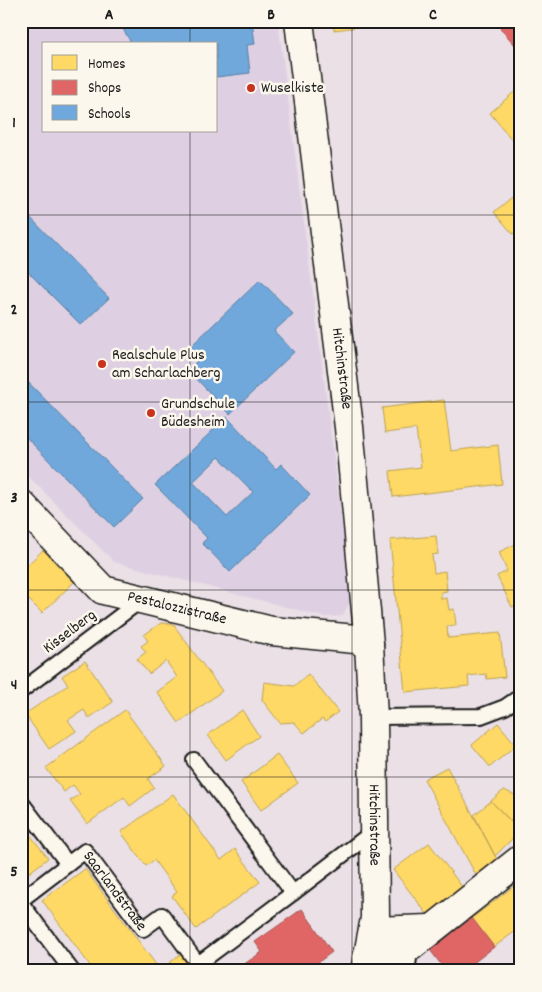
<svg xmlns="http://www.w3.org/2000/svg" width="542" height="992" viewBox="0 0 542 992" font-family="Dekko,sans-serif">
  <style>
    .built { fill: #ded0e2; fill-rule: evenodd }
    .homes { fill: #ffd966; stroke: #bba050 }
    .shops { fill: #e06666; stroke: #a55050 }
    .schools { fill: #6fa8dc; stroke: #567ea2; fill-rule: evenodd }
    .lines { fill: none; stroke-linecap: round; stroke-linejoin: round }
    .service-casing { stroke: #1c1c1c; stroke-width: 18 }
    .minor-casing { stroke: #1c1c1c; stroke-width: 31 }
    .secondary-casing { stroke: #1c1c1c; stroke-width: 31 }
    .service { stroke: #fbf7ec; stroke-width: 14 }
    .minor { stroke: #fbf7ec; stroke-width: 28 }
    .secondary { stroke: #fbf7ec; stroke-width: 28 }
    .grid { fill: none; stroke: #1c1c1c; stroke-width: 1; stroke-opacity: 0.55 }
    .poi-dot { fill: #c8321e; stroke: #fbf7ec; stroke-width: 2 }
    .labels { text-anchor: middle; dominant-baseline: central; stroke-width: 5; stroke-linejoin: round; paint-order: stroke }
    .poi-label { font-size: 16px; fill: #1c1c1c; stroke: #fbf7ec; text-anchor: start }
    .street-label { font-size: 16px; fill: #1c1c1c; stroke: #fbf7ec }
    .neatline { fill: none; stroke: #1c1c1c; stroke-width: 2 }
    .grid-label { font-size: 16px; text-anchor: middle; font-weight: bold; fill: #1c1c1c }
  </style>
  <rect width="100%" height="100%" fill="#eae0e6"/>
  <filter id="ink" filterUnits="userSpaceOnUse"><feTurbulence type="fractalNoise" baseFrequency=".02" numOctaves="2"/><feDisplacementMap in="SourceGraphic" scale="10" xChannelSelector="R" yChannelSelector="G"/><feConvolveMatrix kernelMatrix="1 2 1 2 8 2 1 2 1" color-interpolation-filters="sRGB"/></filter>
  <g filter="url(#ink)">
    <path class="built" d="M25,21H278L352,599L342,616L324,617L114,562L21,469V24ZM44,44H216V131H44Z"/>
    <path class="homes" d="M333,21H375V25L334,30Z
      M521,86V134L513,141L490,113Z
      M521,190V230L513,234L494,212Z
      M444,400L451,451L498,445L502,484L393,497L390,471L421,467L416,429L385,433L382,408Z
      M436,536L438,554L432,555L434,573L445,571L447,591L441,592V599L447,598L449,610L454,609L456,625L447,626L448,638L500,633L505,677L487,679L486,674L468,676L469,686L405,692L390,540Z
      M516,544L521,555V603L512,607L497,576L507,571L499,552Z
      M43,550L74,582L42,613L21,592V571Z
      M521,614V629L515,617Z
      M161,623L173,624L222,691L179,723L157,692L177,677L166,661L149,674L137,659L146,652L141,646L148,641L144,635Z
      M85,661L113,702L89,718L84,710L68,720L76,731L49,749L25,714L68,685L62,676Z
      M308,674L338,712L325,722L322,719L304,733L294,722L280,723L262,700L264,682L294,686Z
      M125,710L166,766L148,779L154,788L130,806L124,797L87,824L70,801L80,794L73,785L64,792L46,768Z
      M242,710L259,736L226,760L208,735Z
      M498,723L516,745L490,767L472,745Z
      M277,755L298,783L261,810L241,782Z
      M447,767L499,863L476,875L424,779Z
      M504,790L521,798L520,831L491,801Z
      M173,794L221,860L235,849L260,882L196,929L172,896L177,892L154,860L146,866L121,832Z
      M491,801L520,831L495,856L474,815Z
      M21,823L48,858L21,879Z
      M429,843L463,888L428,915L393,870Z
      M85,869L160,970L94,971L42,900Z
      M518,883L521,887V927L494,947L472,918Z
      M184,952L198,971H159L160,970Z"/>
    <path class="shops" d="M494,21H521V52Z
      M302,909L332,952L316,964L319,969L316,971H234L262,952L255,942Z
      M472,918L494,947L463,971H446L430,950Z"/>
    <path class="schools" d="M118,21H183L186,26L215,21H252L255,44L247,45L250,73L216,77V44H132Z
      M21,208L109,298L81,325L21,265Z
      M260,280L293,314L274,331L294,352L230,414L188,370L201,357L191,346Z
      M21,375L143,499L114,527L21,432Z
      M227,417L276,469L281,464L310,495L230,572L202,543L207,538L155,485ZM219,457L253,492L227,517L193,482Z"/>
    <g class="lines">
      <defs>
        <g id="service">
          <path d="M21,691L141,600"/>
          <path d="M373,717L481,716L505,707L521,696"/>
          <path d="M194,760L293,893L374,831"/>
          <path id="s1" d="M21,802L68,864L85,851L143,929L162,915L198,964L293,893"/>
          <path d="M21,900L68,864"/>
          <path d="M21,903L72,971"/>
          <path d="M407,971L411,946"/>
        </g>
        <g id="minor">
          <path id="s2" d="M21,504L103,590L272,631L355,639L369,644"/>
          <path d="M373,931L430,929"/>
          <path d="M367,958H386L411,946L521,859"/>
        </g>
        <g id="secondary">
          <path id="s3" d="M299,21L349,427L369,644L373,717L375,918L365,971"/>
        </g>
      </defs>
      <use href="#service" class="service-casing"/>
      <use href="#minor" class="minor-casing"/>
      <use href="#secondary" class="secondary-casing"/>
      <use href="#service" class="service"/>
      <use href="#minor" class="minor"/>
      <use href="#secondary" class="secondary"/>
    </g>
  </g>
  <path class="grid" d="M190,21V44M352,21V971M190,131V971M21,215H521M21,402H521M21,590H521M21,777H521"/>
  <g class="poi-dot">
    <circle cx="251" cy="88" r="5"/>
    <circle cx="102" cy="364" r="5"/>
    <circle cx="151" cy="413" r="5"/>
  </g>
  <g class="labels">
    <g class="poi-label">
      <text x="261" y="88">Wuselkiste</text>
      <text x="112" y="355">Realschule Plus<tspan x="112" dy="18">am Scharlachberg</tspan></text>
      <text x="161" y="404">Grundschule<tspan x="161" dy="18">Büdesheim</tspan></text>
    </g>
    <g class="street-label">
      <text stroke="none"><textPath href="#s3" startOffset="350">Hitchinstraße</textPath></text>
      <text stroke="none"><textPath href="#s2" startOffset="195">Pestalozzistraße</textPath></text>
      <text transform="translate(70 632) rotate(-37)">Kisselberg</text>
      <text stroke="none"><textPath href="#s3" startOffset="808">Hitchinstraße</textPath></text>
      <text stroke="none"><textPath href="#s1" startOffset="149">Saarlandstraße</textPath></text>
    </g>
  </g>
  <rect width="542" height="992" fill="none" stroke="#fbf7ec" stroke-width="55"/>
  <rect x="42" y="42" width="175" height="90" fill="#fbf7ec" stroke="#a29f99"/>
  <rect x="52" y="55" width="25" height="15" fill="#ffd966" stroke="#a29f99"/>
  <text x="88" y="68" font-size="15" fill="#1c1c1c">Homes</text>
  <rect x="52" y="80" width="25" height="15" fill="#e06666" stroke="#a29f99"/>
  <text x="88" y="92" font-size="15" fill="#1c1c1c">Shops</text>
  <rect x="52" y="105" width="25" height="15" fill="#6fa8dc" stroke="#a29f99"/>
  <text x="88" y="118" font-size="15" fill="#1c1c1c">Schools</text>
  <rect x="28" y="28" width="486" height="936" class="neatline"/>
  <g class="grid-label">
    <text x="109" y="19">A</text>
    <text x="271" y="19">B</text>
    <text x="433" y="19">C</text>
    <text x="14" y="127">1</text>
    <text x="14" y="314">2</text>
    <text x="14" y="502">3</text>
    <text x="14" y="689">4</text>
    <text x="14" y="876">5</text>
  </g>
</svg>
